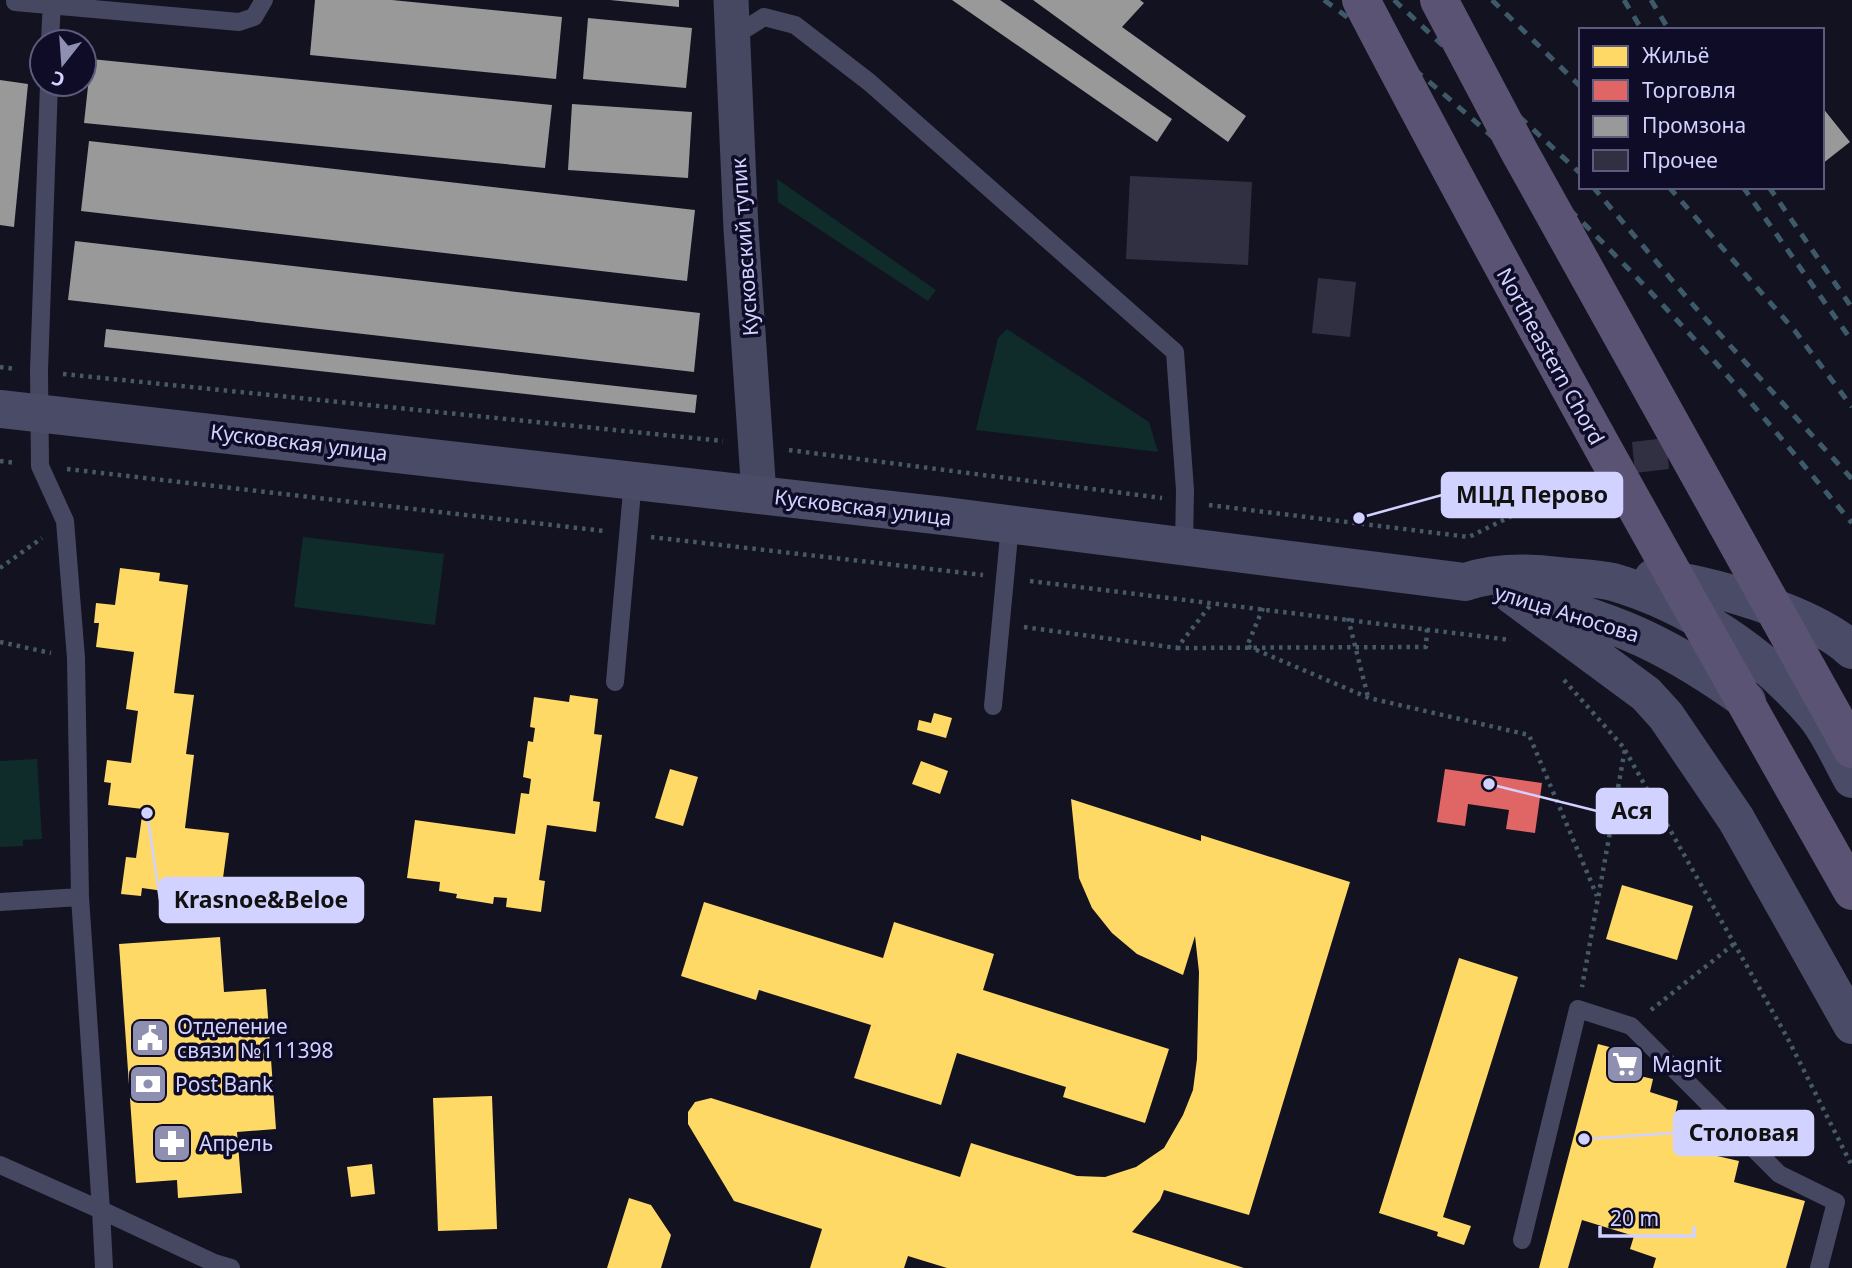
<svg xmlns="http://www.w3.org/2000/svg" width="1852" height="1268" viewBox="0 0 1852 1268" font-family="'Noto Sans',sans-serif">
  <style>
    .green { fill: #102c2a }
    .homes { fill: #ffd966 }
    .shops { fill: #e06666 }
    .industry { fill: #999 }
    .building { fill: #313042 }
    .lines { fill: none; stroke-linecap: round; stroke-linejoin: round }
    .path { stroke: #455966; stroke-width: 4.5; stroke-dasharray: 3.5 5; stroke-linecap: butt }
    .lane { stroke: #464861; stroke-width: 18 }
    .street { stroke: #464861; stroke-width: 35 }
    .secondary { stroke: #4a4c67; stroke-width: 38 }
    .rail { stroke: #3e5968; stroke-width: 5; stroke-dasharray: 10 9; stroke-linecap: butt }
    .primary-bridge { stroke: #5a5373; stroke-width: 38 }
    .labels { text-anchor: middle; dominant-baseline: central; stroke-width: 7; stroke-linejoin: round; paint-order: stroke }
    .street-label { font-size: 21px; fill: #d1d2ff; stroke: #0e0c26 }
    .poi-label { font-size: 21px; fill: #d1d2ff; stroke: #0e0c26; text-anchor: start }
    .leader { fill: none; stroke: #d1d2ff; stroke-width: 2.5 }
    .callout-dot { fill: #d1d2ff; stroke: #0e0c26; stroke-width: 2.5 }
    .callout { fill: #d1d2ff; stroke: #d1d2ff; stroke-width: 2.5 }
    .callout-label { font-size: 23px; text-anchor: middle; font-weight: bold; fill: #111 }
  </style>
  <rect width="100%" height="100%" fill="#131220"/>
  <path class="green" d="M777,179L936,290L928,301L778,202Z
    M1007,329L1149,422L1158,452L976,430L998,338Z
    M303,537L444,554L435,625L294,607Z
    M37,759L42,839L23,840V846L0,847V761Z"/>
  <path class="homes" d="M120,568L160,573L159,581L188,585L174,693L194,695L186,754L194,755L185,828L229,833L221,893L179,887L178,893L142,888L141,896L121,894L126,857L136,858L143,809L108,805L111,783L104,782L107,760L131,763L138,711L126,709L134,652L96,647L99,623H94L96,603L115,605Z
    M570,695L598,699L594,734L602,735L593,801L600,802L596,832L547,825L539,880L545,881L541,912L506,907L507,898L494,897L493,904L456,898L457,894L439,891L440,882L407,878L415,820L515,834L521,793L529,794L531,779L523,777L528,741L533,742L535,728L530,727L534,697L569,702Z
    M934,713L952,718L946,738L917,730L919,720L931,723Z
    M921,761L948,771L940,794L912,784Z
    M670,769L698,777L683,826L655,818Z
    M1071,799L1201,841V835L1350,882L1249,1215L1164,1190L1160,1200L1132,1232L1244,1268H947L908,1256L904,1268H810L822,1229L734,1201L688,1124V1112L695,1102L711,1098L960,1177L971,1143L1077,1176L1105,1177L1136,1167L1164,1148L1183,1115L1193,1090L1197,1059L1199,972L1195,936L1183,975L1137,954L1112,933L1092,908L1079,878Z
    M1622,885L1693,906L1677,960L1606,939Z
    M704,902L883,958L894,922L994,954L983,990L1169,1049L1145,1123L1063,1097L1066,1087L957,1053L941,1105L854,1078L871,1025L759,990L756,1000L681,976Z
    M220,937L224,992L266,989L276,1129L237,1132L242,1193L178,1198L177,1180L136,1183L119,944Z
    M1459,958L1518,977L1443,1217L1471,1226L1464,1245L1437,1236L1438,1232L1379,1213Z
    M1598,1044L1632,1053L1627,1073L1653,1079L1650,1092L1678,1101L1675,1115L1699,1122L1696,1135L1721,1142L1717,1156L1739,1161L1734,1182L1805,1201L1786,1268H1653L1656,1258L1630,1249L1634,1236L1582,1220L1568,1268H1539Z
    M492,1096L497,1229L438,1231L433,1098Z
    M372,1164L375,1194L351,1197L347,1167Z
    M629,1198L651,1205L671,1235L661,1268H607Z"/>
  <path class="shops" d="M1445,769L1542,783L1535,833L1506,829L1509,810L1468,804L1465,826L1437,822Z"/>
  <path class="industry" d="M315,0H392L562,17L556,79L310,55Z
    M610,0H679V7Z
    M952,0H1000L1172,119L1157,142Z
    M1033,0H1140L1144,3L1122,27L1246,116L1228,142Z
    M588,18L692,28L686,88L583,79Z
    M91,59L552,105L545,168L84,123Z
    M0,80L28,84L14,227L0,225Z
    M572,104L692,112L688,178L568,170Z
    M1822,107L1850,142L1822,164Z
    M89,141L695,210L687,281L81,211Z
    M75,241L700,313L694,372L68,300Z
    M106,329L697,395L695,413L104,347Z"/>
  <path class="building" d="M1130,176L1252,182L1248,265L1126,259Z
    M1318,278L1356,282L1350,337L1312,333Z
    M1666,438L1669,469L1635,473L1632,442Z"/>
  <g class="lines">
    <path class="path" d="M0,367L16,369
      M63,374L723,441
      M789,450L1162,498
      M0,461L16,463
      M67,469L604,531
      M1209,505L1469,537L1581,482
      M651,537L983,575
      M0,568L42,538
      M1030,581L1511,640
      M1263,608L1247,646L1369,698L1529,735L1597,896
      M1348,618L1368,697
      M1024,627L1177,648L1212,603
      M0,642L51,653
      M1177,648L1426,647L1427,628
      M1564,680L1625,749L1582,987
      M1625,750L1788,1039L1852,1166
      M1651,1010L1734,944"/>
    <path class="lane" d="M15,2L239,22L254,17L264,0
      M734,36L764,17L795,25L869,82L1175,352L1185,490L1184,546
      M50,42L52,0
      M615,682L633,480
      M993,706L1010,525
      M80,897L101,1210L214,1263L231,1268
      M0,902L80,897L76,658L65,521L40,466L39,371L49,84
      M0,1165L101,1210L104,1268
      M1522,1240L1578,1009L1631,1026L1779,1174L1836,1202L1819,1268"/>
    <path class="street" d="M731,0L741,229L759,495"/>
    <path class="secondary" d="M0,409L944,516L1465,582C1495,572 1528,572 1560,576C1577,578 1596,578 1613,582C1689,604 1764,654 1815,715C1830,733 1840,758 1852,779
      M1653,578C1707,583 1812,613 1852,650
      M1512,595L1646,694L1666,716L1736,819L1852,1025
      M1535,601C1623,624 1673,648 1747,701"/>
    <path class="rail" d="M1324,0C1464,101 1591,225 1707,353C1757,408 1804,466 1852,523
      M1394,0L1581,174
      M1492,0L1581,87
      M1624,0L1642,30
      M1651,0L1669,30
      M1593,187L1694,306L1852,479
      M1669,187L1795,331L1852,407
      M1743,187L1852,341
      M1769,187L1852,308"/>
    <path class="primary-bridge" d="M1361,0C1518,301 1685,596 1852,891
      M1439,0L1519,151L1852,749"/>
  </g>
  <defs>
    <symbol id="civic-square" viewBox="-11 -11 22 22"><rect x="-9" y="-9" width="18" height="18" rx="4" fill="#8e8fb1" stroke="#0e0c26"/><path d="M-.6-6.5H3V-4.5H.6V-3L4-1V1h2V6H-6V1h2V-1L-.6-3ZM-1.2 2.5V6h2.4V2.5Z" fill="#fff"/></symbol>
    <symbol id="supermarket-square" viewBox="-11 -11 22 22"><rect x="-9" y="-9" width="18" height="18" rx="4" fill="#8e8fb1" stroke="#0e0c26"/><path d="M-6-5.5h2.5l.6 2H6L4.5 2H-2.5L-4.4-4H-6ZM-1.5 3.2a1.3 1.3 0 1 0 .1 0ZM3 3.2a1.3 1.3 0 1 0 .1 0Z" fill="#fff"/></symbol>
    <symbol id="bank-square" viewBox="-11 -11 22 22"><rect x="-9" y="-9" width="18" height="18" rx="4" fill="#8e8fb1" stroke="#0e0c26"/><path d="M-6-4H6V4H-6ZM0-2.3a2.3 2.3 0 1 0 0 4.6a2.3 2.3 0 1 0 0-4.6Z" fill="#fff"/></symbol>
    <symbol id="pharmacy-square" viewBox="-11 -11 22 22"><rect x="-9" y="-9" width="18" height="18" rx="4" fill="#8e8fb1" stroke="#0e0c26"/><path d="M-2-6h4v4h4v4h-4v4h-4v-4h-4v-4h4Z" fill="#fff"/></symbol>
  </defs>
  <g fill-rule="evenodd">
    <use href="#civic-square" x="128" y="1016" width="44" height="44"/>
    <use href="#supermarket-square" x="1603" y="1042" width="44" height="44"/>
    <use href="#bank-square" x="126" y="1062" width="44" height="44"/>
    <use href="#pharmacy-square" x="150" y="1121" width="44" height="44"/>
  </g>
  <g class="labels">
    <g class="street-label">
      <text transform="translate(744 247) rotate(-94)">Кусковский тупик</text>
      <text transform="translate(1551 356) rotate(61)">Northeastern Chord</text>
      <text transform="translate(299 442) rotate(7)">Кусковская улица</text>
      <text transform="translate(863 507) rotate(7)">Кусковская улица</text>
      <text transform="translate(1567 613) rotate(17)">улица Аносова</text>
    </g>
    <g class="poi-label">
      <text x="177" y="1026">Отделение<tspan x="177" dy="24">связи №111398</tspan></text>
      <text x="1652" y="1064">Magnit</text>
      <text x="175" y="1084">Post Bank</text>
      <text x="199" y="1143">Апрель</text>
    </g>
  </g>
  <path class="leader" d="M1359 518L1442 495M1489 784L1597 811M147 813L160 900M1584 1139L1674 1133"/>
  <g class="callout-dot">
    <circle cx="1359" cy="518" r="7"/>
    <circle cx="1489" cy="784" r="7"/>
    <circle cx="147" cy="813" r="7"/>
    <circle cx="1584" cy="1139" r="7"/>
  </g>
  <g class="callout">
    <rect x="1442" y="473" width="180" height="44" rx="7"/>
    <rect x="1597" y="789" width="70" height="44" rx="7"/>
    <rect x="160" y="878" width="203" height="44" rx="7"/>
    <rect x="1674" y="1111" width="139" height="44" rx="7"/>
  </g>
  <g class="callout-label">
    <text x="1532" y="503">МЦД Перово</text>
    <text x="1632" y="819">Ася</text>
    <text x="261" y="908">Krasnoe&amp;Beloe</text>
    <text x="1744" y="1141">Столовая</text>
  </g>
  <rect x="1579" y="28" width="245" height="161" fill="#0e0c26" stroke="#5c5b7d" stroke-width="2"/>
  <rect x="1593" y="46" width="35" height="21" fill="#ffd966" stroke="#5c5b7d" stroke-width="2"/>
  <text x="1642" y="63" font-size="21" fill="#d1d2ff">Жильё</text>
  <rect x="1593" y="80" width="35" height="21" fill="#e06666" stroke="#5c5b7d" stroke-width="2"/>
  <text x="1642" y="98" font-size="21" fill="#d1d2ff">Торговля</text>
  <rect x="1593" y="116" width="35" height="21" fill="#999999" stroke="#5c5b7d" stroke-width="2"/>
  <text x="1642" y="133" font-size="21" fill="#d1d2ff">Промзона</text>
  <rect x="1593" y="150" width="35" height="21" fill="#313042" stroke="#5c5b7d" stroke-width="2"/>
  <text x="1642" y="168" font-size="21" fill="#d1d2ff">Прочее</text>
  <g transform="translate(63 63) rotate(197)"><circle r="33" fill="#0e0c26" stroke="#5c5b7d" stroke-width="2"/>
  <path d="M0-5L12 26L0 18L-12 26Z" fill="#8e8fb1"/>
  <text y="-10" font-size="19" font-weight="bold" text-anchor="middle" fill="#d1d2ff">С</text>
  </g>
  <path d="M1600 1226v10h94v-10" fill="none" stroke="#d1d2ff" stroke-width="3.5"/>
  <text x="1610" y="1226" font-size="21" fill="#d1d2ff" stroke="#0e0c26" stroke-width="5" paint-order="stroke">20 m</text>
</svg>
